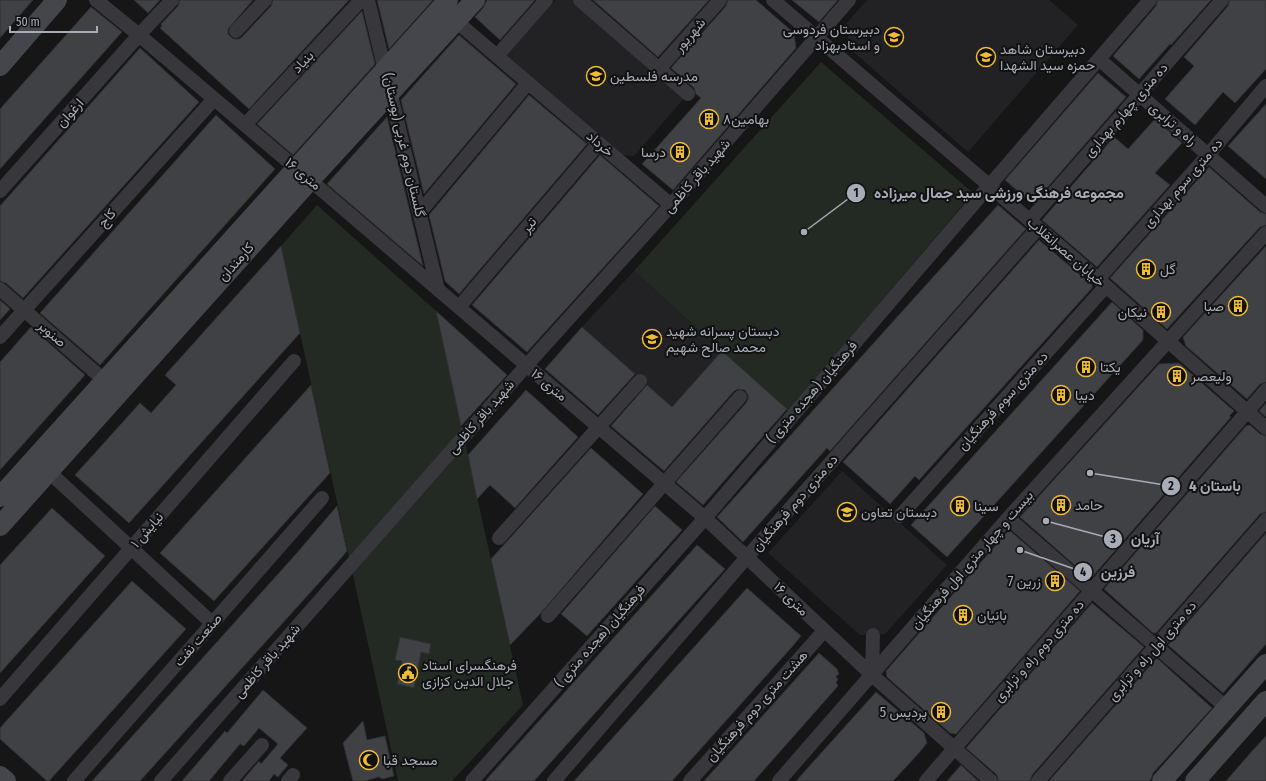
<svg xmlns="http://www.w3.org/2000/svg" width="1266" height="781" viewBox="0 0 1266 781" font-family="'Fira Sans Condensed',Vazirmatn,sans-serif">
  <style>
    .built { fill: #222224 }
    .park { fill: #222a23 }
    .building { fill: #404144; stroke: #303033 }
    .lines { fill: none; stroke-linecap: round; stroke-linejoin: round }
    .street { stroke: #37373c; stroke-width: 14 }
    .secondary { stroke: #45464c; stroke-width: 20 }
    .labels { text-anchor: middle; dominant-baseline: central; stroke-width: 4; stroke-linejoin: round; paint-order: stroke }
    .poi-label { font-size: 14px; fill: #a8acb7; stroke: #111112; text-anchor: start }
    .street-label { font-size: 14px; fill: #a8acb7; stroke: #111112 }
    .leader { fill: none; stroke: #a8acb7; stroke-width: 1.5 }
    .callout-dot { fill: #a8acb7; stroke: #111112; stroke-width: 1.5 }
    .mark-label { font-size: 12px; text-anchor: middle; font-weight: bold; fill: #111 }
    .callout-label { font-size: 15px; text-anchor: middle; font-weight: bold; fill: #a8acb7; stroke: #111112; stroke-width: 4; stroke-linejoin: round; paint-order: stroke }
  </style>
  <rect width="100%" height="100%" fill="#161617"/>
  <path class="built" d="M555,0H572L685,97L634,156L622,155L507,55Z
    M867,0H1049L1078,25L968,152L850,49L846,24Z
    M634,271L722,351L672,407L582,327Z
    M842,471L947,565L885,634L860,635L768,553Z"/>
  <path class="park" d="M821,62L973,193L788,411L634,271Z
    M317,205L436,311L523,705L452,781H398L281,246Z"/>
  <path class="building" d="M0,0H33L0,38Z
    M134,0H160L148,13Z
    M180,0H253L228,29V34L231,37L234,39H239L242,37L271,6L273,0H349L249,109L160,28L162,26L161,24L178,6Z
    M377,0H433L389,49Z
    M487,0H535L500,40L475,17L483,8Z
    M593,0H709L658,57Z
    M728,0H756L794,33L796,48L673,190L642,164L701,98L696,94L694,88L671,68L726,6Z
    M792,0H838L819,22Z
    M1158,0H1211L1171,45L1170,44L1139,79L1113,56L1156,6Z
    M1230,0H1266V69L1235,103L1223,92L1195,125L1165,99L1194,66L1184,57L1228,6Z
    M91,7L122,32L0,169V109Z
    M362,11L375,64L293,155L257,124Z
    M459,35L516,84L424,194L401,100Z
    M140,48L199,102L23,298L6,283L0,281V206Z
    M1098,73L1126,97L1033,204L1005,180Z
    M529,95L587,144L459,294L445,281L429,215Z
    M1266,104V179L1228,146Z
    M216,115L275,169L100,365L40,313Z
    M387,117L423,266L327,184Z
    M1155,119L1182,143L1155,173L1170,185L1097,267L1042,220L1114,137L1128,149Z
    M600,155L659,206L527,352L472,305Z
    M1209,167L1260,212L1266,214V225L1260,227L1167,329L1110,278Z
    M998,205L1026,229L830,451L827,448L743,542L717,517Z
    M1039,240L1092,285V288L919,480L915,476L890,504L843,462Z
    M281,246L300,333L129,523L75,475L140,403L151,413L176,385L165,375Z
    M1266,246V382L1260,384L1247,399L1186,346L1183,337Z
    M0,300L10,309L0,320Z
    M1112,302L1143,330V340L947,557L911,525Z
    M436,311L507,375L461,426L447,361Z
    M31,327L85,375L0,470V362Z
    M582,327L635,374L598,415L545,369Z
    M722,351L787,409L703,505L676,482L746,403L748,399V395L745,390L738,389L734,391L664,471L611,426L647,385L672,407Z
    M1179,363L1234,411L1229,416L1231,417L1093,576H1087L1020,517L1159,364Z
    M311,385L330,473L214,601L160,553Z
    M526,390L578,437L515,508L490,485L477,499L468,455Z
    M1266,403V417L1259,411Z
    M1250,425L1260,434L1266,436V512L1260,514L1156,633H1153L1104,589L1246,426Z
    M591,448L643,494L540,614L510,645L491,559Z
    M337,506L347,551L336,564L140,781H92L296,554Z
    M655,506L682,530L587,636L561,614Z
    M52,508L105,556L0,673V565Z
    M1009,530L1080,591L956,734L950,733L887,677L886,671Z
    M1266,533V644L1223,693L1168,645Z
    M697,545L725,569L587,722L534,781H485Z
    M132,581L186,629L49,781H47L0,739V728Z
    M747,588L801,636L791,648L672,781H574Z
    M1092,603L1144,647L1032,775L1030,781H999L997,775L966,748Z
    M400,637L431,644L429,654L421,652L414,688L397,684L402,661L395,660Z
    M819,653L837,669L839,674L836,676L838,680L836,682L838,686L754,781H704Z
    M1156,659H1158L1212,708L1153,773L1151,779L1149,781H1049Z
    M263,690L307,728L280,758L288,765L278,777L274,774L269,781H242L259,761L261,764L278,744L259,728L244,746L240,744L209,781H182L225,731L227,733Z
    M876,692L924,733L927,743L918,754L893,781H796Z
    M363,721L367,740L385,736L394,776L382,779L379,777L364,781H353L343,743Z
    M1266,736V781H1226L1253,750Z
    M961,765L978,781H947Z"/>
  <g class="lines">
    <path class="street" d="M96,0L139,35L310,180L705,518L872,675L991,781
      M368,0L438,290
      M580,0L688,94
      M773,0L1098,279L1266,428
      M456,21L671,205
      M236,31L265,0
      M497,56L546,0
      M1099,59L1266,206
      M659,69L720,0
      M245,125L361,0
      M0,191L139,35L172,0
      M420,212L528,83
      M1030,220L1222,0
      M1098,279L1208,155L1266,86
      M0,289L104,380
      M459,307L599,143
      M0,337L214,99
      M48,471L212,623
      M900,516L1106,286
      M1008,518L1227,708
      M499,538L640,381
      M548,616L740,397
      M872,675L873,635
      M0,699L294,361
      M74,781L322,498
      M161,781L526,366L671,205L849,0
      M230,781L262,745
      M288,781L293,775
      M472,781L705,518L989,186L1150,0
      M554,781L747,557L1038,228
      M690,781L824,631
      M779,781L1008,518L1266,233
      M926,781L1266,390
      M1038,781L1266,520"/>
    <path class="secondary" d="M0,66L57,0
      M0,497L448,0
      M0,526L310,180L475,0
      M0,776L6,781
      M1162,781L1266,664
      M1195,781L1266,701"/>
  </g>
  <defs>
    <symbol id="school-ring" viewBox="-11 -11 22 22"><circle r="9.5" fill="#111112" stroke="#efbc36" stroke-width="1.5"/><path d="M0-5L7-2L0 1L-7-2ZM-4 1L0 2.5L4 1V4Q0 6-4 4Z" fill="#efbc36"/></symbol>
    <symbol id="building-ring" viewBox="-11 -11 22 22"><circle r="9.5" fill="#111112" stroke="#efbc36" stroke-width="1.5"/><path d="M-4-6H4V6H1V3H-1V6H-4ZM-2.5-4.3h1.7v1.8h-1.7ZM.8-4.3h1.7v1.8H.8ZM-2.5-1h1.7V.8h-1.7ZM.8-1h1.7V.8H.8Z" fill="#efbc36"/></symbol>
    <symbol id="civic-ring" viewBox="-11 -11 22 22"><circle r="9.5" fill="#111112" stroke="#efbc36" stroke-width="1.5"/><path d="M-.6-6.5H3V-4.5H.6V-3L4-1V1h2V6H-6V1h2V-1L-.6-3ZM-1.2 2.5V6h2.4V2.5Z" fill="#efbc36"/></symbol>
    <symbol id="mosque-ring" viewBox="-11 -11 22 22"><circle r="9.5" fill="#111112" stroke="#efbc36" stroke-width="1.5"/><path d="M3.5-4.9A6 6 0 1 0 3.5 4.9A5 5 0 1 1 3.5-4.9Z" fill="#efbc36"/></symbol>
  </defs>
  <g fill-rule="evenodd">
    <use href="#school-ring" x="883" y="26" width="22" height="22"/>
    <use href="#school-ring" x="975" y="46" width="22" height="22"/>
    <use href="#school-ring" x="585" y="65" width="22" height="22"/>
    <use href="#building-ring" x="698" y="108" width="22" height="22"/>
    <use href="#building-ring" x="669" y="141" width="22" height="22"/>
    <use href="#building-ring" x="1135" y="258" width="22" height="22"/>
    <use href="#building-ring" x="1227" y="295" width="22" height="22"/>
    <use href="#building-ring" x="1150" y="301" width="22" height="22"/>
    <use href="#school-ring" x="641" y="328" width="22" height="22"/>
    <use href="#building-ring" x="1075" y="356" width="22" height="22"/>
    <use href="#building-ring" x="1166" y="365" width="22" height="22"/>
    <use href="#building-ring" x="1050" y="384" width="22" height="22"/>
    <use href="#building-ring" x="1050" y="494" width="22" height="22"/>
    <use href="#building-ring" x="949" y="495" width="22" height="22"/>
    <use href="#school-ring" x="836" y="501" width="22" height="22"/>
    <use href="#building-ring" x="1044" y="570" width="22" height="22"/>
    <use href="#building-ring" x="952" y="604" width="22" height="22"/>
    <use href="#civic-ring" x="397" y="662" width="22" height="22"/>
    <use href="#building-ring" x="930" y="701" width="22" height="22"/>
    <use href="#mosque-ring" x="358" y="749" width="22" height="22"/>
  </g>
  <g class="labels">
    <g class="poi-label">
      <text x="880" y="29" text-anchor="end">دبیرستان فردوسی<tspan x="880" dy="16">و استادبهزاد</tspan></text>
      <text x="1000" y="49">دبیرستان شاهد<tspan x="1000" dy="16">حمزه سید الشهدا</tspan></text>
      <text x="610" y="76">مدرسه فلسطین</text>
      <text x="723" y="119">بهامین۸</text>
      <text x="666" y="152" text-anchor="end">درسا</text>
      <text x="1160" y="269">گل</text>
      <text x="1224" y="306" text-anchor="end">صبا</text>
      <text x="1147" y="312" text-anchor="end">نیکان</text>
      <text x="666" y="331">دبستان پسرانه شهید<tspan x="666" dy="16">محمد صالح شهیم</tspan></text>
      <text x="1100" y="367">یکتا</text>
      <text x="1191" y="376">ولیعصر</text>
      <text x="1075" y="395">دیبا</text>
      <text x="1075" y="505">حامد</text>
      <text x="974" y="506">سینا</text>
      <text x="861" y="512">دبستان تعاون</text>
      <text x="1041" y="581" text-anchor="end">زرین 7</text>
      <text x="977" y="615">بانیان</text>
      <text x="422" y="665">فرهنگسرای استاد<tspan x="422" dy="16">جلال الدین کزازی</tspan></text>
      <text x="927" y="712" text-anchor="end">پردیس 5</text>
      <text x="383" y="760">مسجد قبا</text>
    </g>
    <g class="street-label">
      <text transform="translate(690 35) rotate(-49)">شهریور</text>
      <text transform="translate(303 62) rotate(-47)">بنیاد</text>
      <text transform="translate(1126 110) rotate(-49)">ده متری چهارم بهداری</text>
      <text transform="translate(70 113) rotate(-48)">ارغوان</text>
      <text transform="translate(1173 124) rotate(41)">راه و ترابری</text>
      <text transform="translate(600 144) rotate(41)">خرداد</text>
      <text transform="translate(404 145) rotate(77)">گلستان دوم غربی (بوستان)</text>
      <text transform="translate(303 174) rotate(40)">۱۶ متری</text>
      <text transform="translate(697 176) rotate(-49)">شهید باقر کاظمی</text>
      <text transform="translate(1183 183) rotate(-49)">ده متری سوم بهداری</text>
      <text transform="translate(107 218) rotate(-48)">کاج</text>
      <text transform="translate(529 225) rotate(-50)">تیر</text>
      <text transform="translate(1066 252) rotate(41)">خیابان عصرانقلاب</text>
      <text transform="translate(236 262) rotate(-48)">کارمندان</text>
      <text transform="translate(52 334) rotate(41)">صنوبر</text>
      <text transform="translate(549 385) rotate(40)">۱۶ متری</text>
      <text transform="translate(812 392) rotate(-49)">فرهنگیان (هجده متری )</text>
      <text transform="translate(1003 401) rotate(-48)">ده متری سوم فرهنگیان</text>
      <text transform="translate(481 417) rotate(-49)">شهید باقر کاظمی</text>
      <text transform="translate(795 503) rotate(-49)">ده متری دوم فرهنگیان</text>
      <text transform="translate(147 530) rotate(-49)">نیایش ۱</text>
      <text transform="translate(972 560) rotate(-49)">بیست و چهار متری اول فرهنگیان</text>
      <text transform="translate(791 599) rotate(44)">۱۶ متری</text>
      <text transform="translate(600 636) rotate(-49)">فرهنگیان (هجده متری )</text>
      <text transform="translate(198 640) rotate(-49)">صنعت نفت</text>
      <text transform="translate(1039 651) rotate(-49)">ده متری دوم راه و ترابری</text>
      <text transform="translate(1152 651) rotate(-49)">ده متری اول راه و ترابری</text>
      <text transform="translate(267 661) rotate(-49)">شهید باقر کاظمی</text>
      <text transform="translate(757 706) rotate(-48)">هشت متری دوم فرهنگیان</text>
    </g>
  </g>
  <path class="leader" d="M804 232L856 193M1090 473L1171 486M1046 521L1113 539M1020 550L1083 572"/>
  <g class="callout-dot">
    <circle cx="804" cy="232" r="4"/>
    <circle cx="1090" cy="473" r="4"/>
    <circle cx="1046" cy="521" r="4"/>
    <circle cx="1020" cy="550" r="4"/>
    <circle cx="856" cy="193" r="10"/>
    <circle cx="1171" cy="486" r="10"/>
    <circle cx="1113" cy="539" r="10"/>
    <circle cx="1083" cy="572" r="10"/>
  </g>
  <g class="mark-label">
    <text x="856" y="197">1</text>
    <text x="1171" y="490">2</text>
    <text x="1113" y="543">3</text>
    <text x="1083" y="576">4</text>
  </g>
  <g class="callout-label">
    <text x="999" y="198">مجموعه فرهنگی ورزشی سید جمال میرزاده</text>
    <text x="1215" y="491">باستان 4</text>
    <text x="1145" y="544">آریان</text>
    <text x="1118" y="577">فرزین</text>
  </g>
  <path d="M10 26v6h87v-6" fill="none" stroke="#a8acb7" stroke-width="2"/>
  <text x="16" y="26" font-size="12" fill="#a8acb7" stroke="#111112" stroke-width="3" paint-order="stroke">50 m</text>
</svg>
